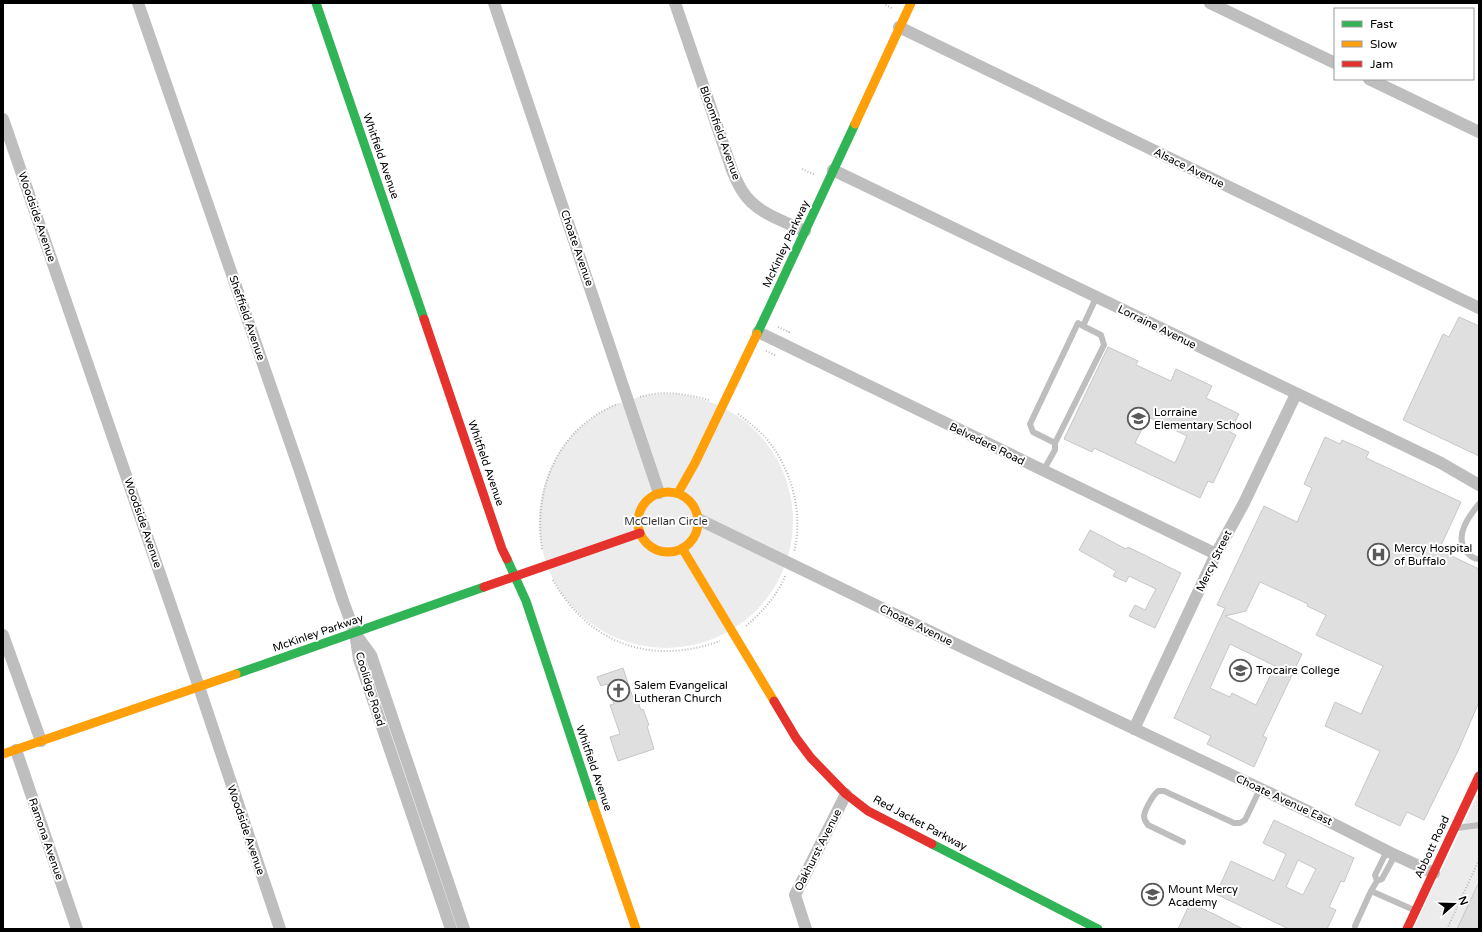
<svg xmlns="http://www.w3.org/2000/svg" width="1482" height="932" viewBox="0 0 1482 932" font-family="'Varela Round',sans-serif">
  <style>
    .green { fill: #ececec }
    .building { fill: #dfdfdf; stroke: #c7c7c7; fill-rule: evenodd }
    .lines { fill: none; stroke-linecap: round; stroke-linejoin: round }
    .path { stroke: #b9b9b9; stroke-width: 2; stroke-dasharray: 1 2; stroke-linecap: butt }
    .lane { stroke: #bebebe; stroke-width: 6 }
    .street { stroke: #bebebe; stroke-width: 12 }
    .fast { stroke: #30b455; stroke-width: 9 }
    .slow { stroke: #ff9f0a; stroke-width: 9 }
    .jam { stroke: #e5322d; stroke-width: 9 }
    .labels { text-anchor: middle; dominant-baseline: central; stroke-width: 4; stroke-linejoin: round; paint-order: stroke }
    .street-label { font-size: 11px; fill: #000; stroke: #fff }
    .poi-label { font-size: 11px; fill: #000; stroke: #fff; text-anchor: start }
    .park-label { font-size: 11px; fill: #333; stroke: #fff }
  </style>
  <rect width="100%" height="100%" fill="#fff"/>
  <path class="green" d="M539 521a127 127 0 1 1 254 0a127 127 0 1 1-254 0Z
    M1479,792V929H1413Z"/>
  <path class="building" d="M1459,317L1479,326V456L1403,420L1443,334L1449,337Z
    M1108,347L1138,361L1136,365L1171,381L1176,369L1212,386L1206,398L1239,414L1230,432L1236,435L1213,483L1208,481L1200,498L1094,448L1092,452L1064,439ZM1148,417L1187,436L1175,463L1135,443Z
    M1325,437L1340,444L1342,440L1369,452L1366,458L1461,502L1439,550L1479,569V702L1458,751L1424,820L1407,812L1400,826L1355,805L1380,751L1325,726L1335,702L1361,714L1383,666L1316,635L1326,615L1307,606L1308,604L1260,582L1246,611L1225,616L1302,654L1263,736L1267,738L1254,767L1207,744L1211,736L1174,718L1225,608L1217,605L1264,506L1297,522L1312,488L1304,484ZM1230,644L1275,666L1256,705L1232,693L1230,697L1210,688Z
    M1090,530L1126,549L1128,547L1181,573L1155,628L1129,616L1135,605L1145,610L1156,589L1129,576L1126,582L1113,576L1116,571L1079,550Z
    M623,668L633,698L636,696L641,710L643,709L649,725L647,726L654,749L618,761L610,737L620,734L610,705L614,704L607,684L601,686L597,677Z
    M1274,820L1354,858L1344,882L1341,881L1329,907L1336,910L1327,929H1289L1216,894L1231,861L1274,881L1286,854L1263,843ZM1298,860L1316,869L1303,895L1286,887Z
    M1479,882V929H1457Z
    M1190,903L1216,915L1243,929H1178Z"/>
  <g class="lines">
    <path class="path" d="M883,3L893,9
      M802,169L815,175
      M778,327L789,332L788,333
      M766,351L777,356
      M640,397C662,390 687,394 709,400
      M738,414C747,421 756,428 764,436C791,466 804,512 794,552
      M542,549C533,489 558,427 618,404
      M553,580C589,644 651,666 720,641
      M746,626C763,611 778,595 786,574
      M1447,929L1479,860"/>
    <path class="lane" d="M1055,443L1104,345L1101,335L1083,326
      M1043,471L1055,450V443L1033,432L1030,424L1078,323L1083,326L1096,298
      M1479,504C1469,516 1454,536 1466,551C1469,555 1474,559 1479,559
      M1457,828L1479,825
      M1183,842L1148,825C1146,822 1144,820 1144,816C1145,809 1153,795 1158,791H1164L1234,823H1240L1245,820L1260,789
      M1377,881L1375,875L1387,851
      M1371,891L1414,910
      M1355,926L1371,891L1377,881L1382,879L1395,855"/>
    <path class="street" d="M138,3L301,474L343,601L355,633L359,659L451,929
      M494,3L659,493
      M675,3L732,170C735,177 738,185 743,192C756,213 784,221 805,231
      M1210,3L1335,63
      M899,27L1479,308
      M1369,79L1479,132
      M3,119L199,687L280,929
      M833,170L1441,463L1479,485
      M758,332L1216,554
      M698,519L964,648L1320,817L1395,855L1434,873
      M3,635L41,741
      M357,636L371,655L464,929
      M1134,729L1216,554L1244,503L1296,394
      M16,750L77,929
      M806,929L795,895L846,794"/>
    <path class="fast" d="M316,3L424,319
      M757,334L855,124
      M507,559L526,601L593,804
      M236,674L484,587
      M932,844L1098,929"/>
    <path class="slow" d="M855,124L911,3
      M638 522a30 30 0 1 1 60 0a30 30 0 1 1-60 0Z
      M678,493L695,463L757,334
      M682,548L774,701
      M3,754L236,674
      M593,804L636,929"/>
    <path class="jam" d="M424,319L502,549L507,559
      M484,587L640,533
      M774,701L796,738L811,758L846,794L868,811L932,844
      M1407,929L1479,776"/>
  </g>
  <defs>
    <symbol id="school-ring" viewBox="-11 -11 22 22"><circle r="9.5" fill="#fff" stroke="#595959" stroke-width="1.5"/><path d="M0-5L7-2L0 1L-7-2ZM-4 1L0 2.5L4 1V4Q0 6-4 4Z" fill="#595959"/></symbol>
    <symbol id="hospital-ring" viewBox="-11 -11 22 22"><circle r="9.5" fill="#fff" stroke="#595959" stroke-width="1.5"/><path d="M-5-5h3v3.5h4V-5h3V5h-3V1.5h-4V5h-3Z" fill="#595959"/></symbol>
    <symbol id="university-ring" viewBox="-11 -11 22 22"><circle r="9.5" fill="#fff" stroke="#595959" stroke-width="1.5"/><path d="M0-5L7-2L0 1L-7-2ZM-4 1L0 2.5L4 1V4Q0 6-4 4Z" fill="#595959"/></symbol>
    <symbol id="church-ring" viewBox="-11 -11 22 22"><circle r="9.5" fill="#fff" stroke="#595959" stroke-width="1.5"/><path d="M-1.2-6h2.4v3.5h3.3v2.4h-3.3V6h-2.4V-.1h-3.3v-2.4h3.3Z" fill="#595959"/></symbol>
  </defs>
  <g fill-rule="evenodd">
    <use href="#school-ring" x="1126" y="406" width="25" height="25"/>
    <use href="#hospital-ring" x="1366" y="542" width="25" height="25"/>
    <use href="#university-ring" x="1228" y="658" width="25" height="25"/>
    <use href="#church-ring" x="606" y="678" width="25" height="25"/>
    <use href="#school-ring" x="1140" y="882" width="25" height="25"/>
  </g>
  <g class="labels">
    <g class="street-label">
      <text transform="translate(720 133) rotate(70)">Bloomfield Avenue</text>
      <text transform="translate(381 156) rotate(71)">Whitfield Avenue</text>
      <text transform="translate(1189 168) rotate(26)">Alsace Avenue</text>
      <text transform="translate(37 217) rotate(71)">Woodside Avenue</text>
      <text transform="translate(786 244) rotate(-65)">McKinley Parkway</text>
      <text transform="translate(577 248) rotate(71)">Choate Avenue</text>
      <text transform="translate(247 318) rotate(71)">Sheffield Avenue</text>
      <text transform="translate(1157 327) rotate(26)">Lorraine Avenue</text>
      <text transform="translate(987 444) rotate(26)">Belvedere Road</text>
      <text transform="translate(486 463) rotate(71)">Whitfield Avenue</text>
      <text transform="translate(143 523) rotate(71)">Woodside Avenue</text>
      <text transform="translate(1214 561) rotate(-64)">Mercy Street</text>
      <text transform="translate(916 625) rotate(26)">Choate Avenue</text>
      <text transform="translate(318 633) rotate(-19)">McKinley Parkway</text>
      <text transform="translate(370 689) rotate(73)">Coolidge Road</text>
      <text transform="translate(594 768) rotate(71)">Whitfield Avenue</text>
      <text transform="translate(1284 800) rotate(25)">Choate Avenue East</text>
      <text transform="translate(920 823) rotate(28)">Red Jacket Parkway</text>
      <text transform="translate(246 830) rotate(71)">Woodside Avenue</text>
      <text transform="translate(46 839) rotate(71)">Ramona Avenue</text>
      <text transform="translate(1432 847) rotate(-65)">Abbott Road</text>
      <text transform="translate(818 850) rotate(-63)">Oakhurst Avenue</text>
    </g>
    <g class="poi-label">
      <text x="1154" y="412">Lorraine<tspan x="1154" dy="13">Elementary School</tspan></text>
      <text x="1394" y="548">Mercy Hospital<tspan x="1394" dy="13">of Buffalo</tspan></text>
      <text x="1256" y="670">Trocaire College</text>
      <text x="634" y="685">Salem Evangelical<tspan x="634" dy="13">Lutheran Church</tspan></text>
      <text x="1168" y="889">Mount Mercy<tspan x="1168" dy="13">Academy</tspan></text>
    </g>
    <g class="park-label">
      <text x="666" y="521">McClellan Circle</text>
    </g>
  </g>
  <rect width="1482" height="932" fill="none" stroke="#000000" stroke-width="8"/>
  <rect x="1334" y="8" width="140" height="72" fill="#ffffff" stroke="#999999"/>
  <rect x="1342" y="21" width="20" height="6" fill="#30b455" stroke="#999999"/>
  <text x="1370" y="28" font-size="12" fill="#000000">Fast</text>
  <rect x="1342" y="41" width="20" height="6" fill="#ff9f0a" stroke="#999999"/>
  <text x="1370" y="48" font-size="12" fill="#000000">Slow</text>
  <rect x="1342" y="61" width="20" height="6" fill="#e5322d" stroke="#999999"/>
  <text x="1370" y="68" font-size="12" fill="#000000">Jam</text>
  <g transform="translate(1454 904) rotate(70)" stroke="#ffffff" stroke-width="3" paint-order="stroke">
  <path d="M0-3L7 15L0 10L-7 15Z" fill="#000000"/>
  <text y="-6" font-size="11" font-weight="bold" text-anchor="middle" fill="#000000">N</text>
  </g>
</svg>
